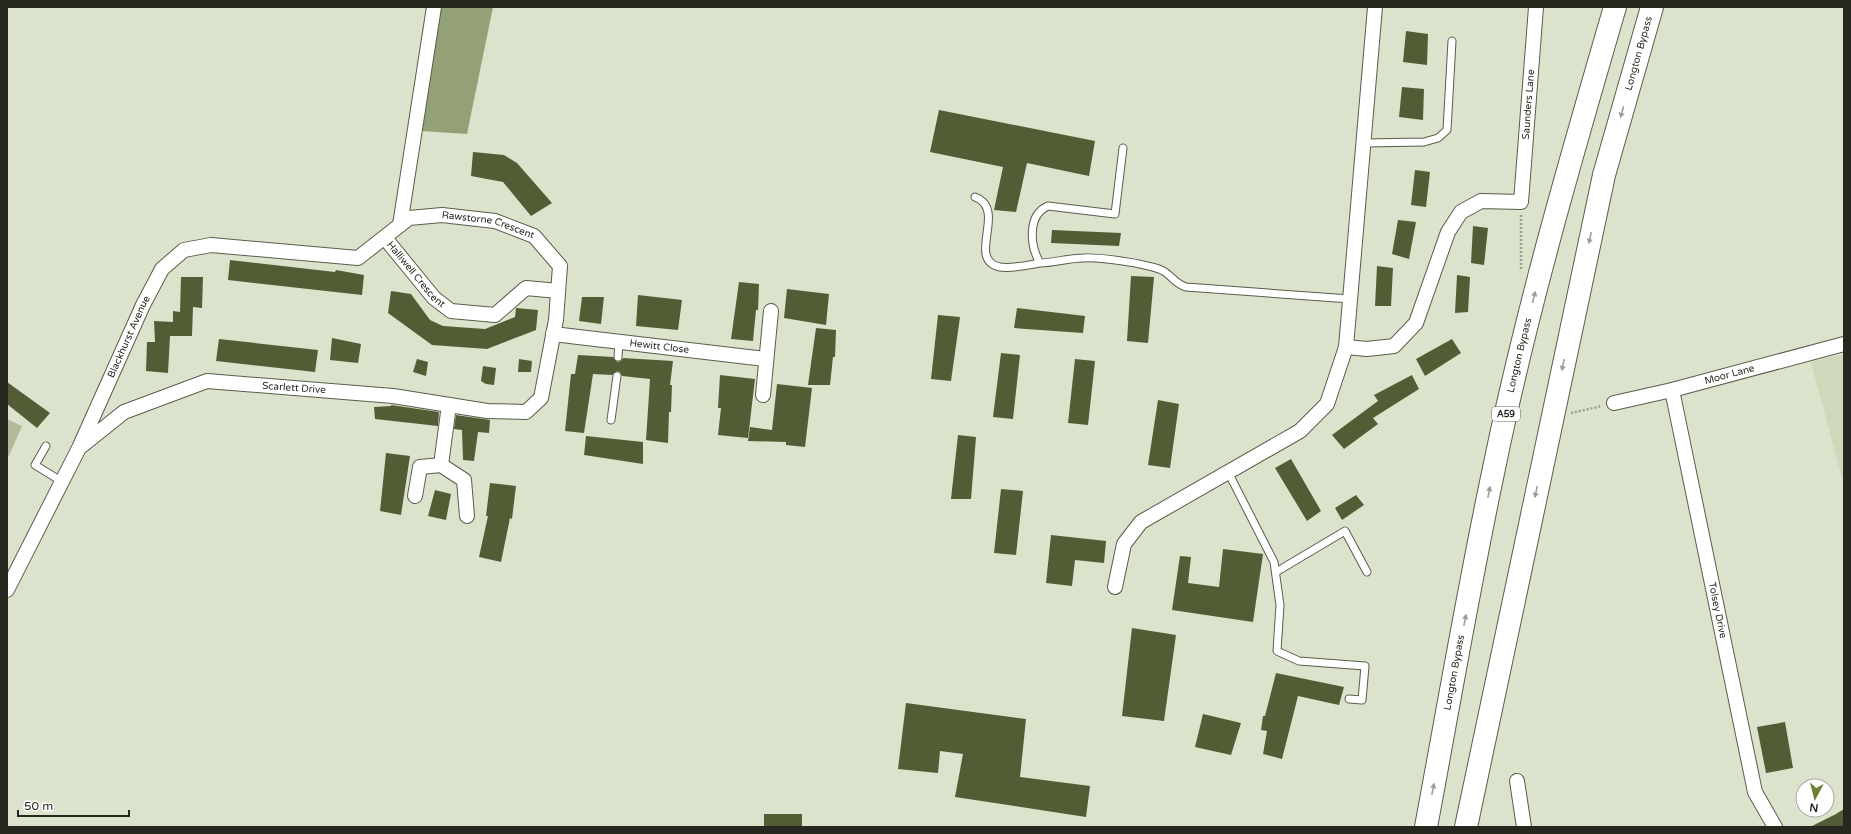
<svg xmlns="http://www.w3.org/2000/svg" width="1851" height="834" viewBox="0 0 1851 834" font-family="'Varela Round',sans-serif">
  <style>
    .built { fill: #cfd8ba }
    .green { fill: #b1bb9c }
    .forest { fill: #94a176 }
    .building { fill: #525d35 }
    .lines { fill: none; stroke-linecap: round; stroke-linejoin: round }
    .service-casing { stroke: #585e4b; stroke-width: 9 }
    .minor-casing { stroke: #585e4b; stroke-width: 16 }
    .trunk-casing { stroke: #585e4b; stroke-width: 24 }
    .path { stroke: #999f8e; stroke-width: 2.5; stroke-dasharray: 2 2; stroke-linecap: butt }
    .service { stroke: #fff; stroke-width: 7 }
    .minor { stroke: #fff; stroke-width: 14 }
    .trunk { stroke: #fff; stroke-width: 22 }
    .oneway { fill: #9d9e9b }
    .labels { text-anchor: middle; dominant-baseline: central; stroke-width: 4; stroke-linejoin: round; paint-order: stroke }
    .shield { fill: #fff; stroke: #676863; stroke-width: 1 }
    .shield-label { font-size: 9px; font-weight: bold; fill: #262820 }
    .street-label { font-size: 10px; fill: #262820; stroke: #fff }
  </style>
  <rect width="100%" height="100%" fill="#dbe3cc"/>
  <path class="built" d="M1844,354V486L1811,362Z"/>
  <path class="green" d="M7,419L22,426L9,456L7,455Z"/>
  <path class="forest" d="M438,7H493L467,134L422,131L439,11Z"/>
  <path class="building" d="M1406,31L1428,34L1427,65L1403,62Z
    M1402,87L1424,89L1423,120L1399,117Z
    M939,110L1095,141L1089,176L1027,163L1016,212L994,210L1003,167L930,152Z
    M473,152L504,155L517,163L552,203L531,216L503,182L471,176Z
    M1415,170L1430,172L1426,207L1411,205Z
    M1398,220L1416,222L1409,259L1392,254Z
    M1473,226L1488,228L1484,265L1471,263Z
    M1052,230L1121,233L1119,246L1051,243Z
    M230,260L335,272L336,270L364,275L362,295L228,280Z
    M1377,266L1393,268L1391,306H1375Z
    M1457,275L1470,277L1468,312L1455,313Z
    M1131,276L1154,277L1148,343L1127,341Z
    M181,277H203L202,308L193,307L192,336H170L168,373L146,371L147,342H155L154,321L173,322V311L180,312Z
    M739,282L759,284L758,310H756L753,341L731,339Z
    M787,289L829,294L826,325L784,318Z
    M391,291L411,294L430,320L443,326L485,329L515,317L516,308L538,310L536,330L487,349L432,345L388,313Z
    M638,295L682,300L678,330L636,326Z
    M582,297H604L601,324L579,321Z
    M1017,308L1085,316L1083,333L1014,328Z
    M938,315L960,317L951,381L931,379Z
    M816,328L836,330L835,357H833L830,385H808Z
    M332,338L361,344L358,363L330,360Z
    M219,339L318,350L315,372L216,361Z
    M1452,339L1461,353L1425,376L1416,359Z
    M1001,353L1020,355L1013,419L993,417Z
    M578,355L613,357L617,362L621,361L623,358L673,361L670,385H672L671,412H669L668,443L646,440L650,379L622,376L620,372L617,371L612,375L593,374L584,433L565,431L571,374H575Z
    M417,359L428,362L426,376L413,372Z
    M519,359L532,361L531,372H518Z
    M1075,359L1095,361L1088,425L1068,423Z
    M483,366L496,368L494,385L486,384L481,381Z
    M720,375L755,379L748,438L718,435L721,408H718Z
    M1412,375L1419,389L1373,418L1378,424L1344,449L1332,435L1378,401L1374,395Z
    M7,382L50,413L37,428L7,404Z
    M777,384L812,388L805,447L786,445V442L748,441L750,427L772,430Z
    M1158,400L1179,404L1170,468L1148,465Z
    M391,405L439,412L438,426L375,419L374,407L391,406Z
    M456,415L490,420L489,433L478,432L474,461L463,460L462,430L454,429Z
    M958,435L976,437L971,499H951Z
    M586,436L643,442V464L584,455Z
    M386,453L410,456L401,515L380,511Z
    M1291,459L1321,511L1307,521L1275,468Z
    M490,483L516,486L512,519L510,518L501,562L479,557L488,516H486Z
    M1001,489L1023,491L1016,555L994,553Z
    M435,490L451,494L446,520L428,516Z
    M1356,495L1364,505L1342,520L1335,508Z
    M1051,535L1106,541L1104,563L1075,560L1072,586L1046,583Z
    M1223,549L1263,554L1253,622L1172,610L1180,556L1191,557L1188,583L1219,587Z
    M1132,628L1176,635L1164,721L1122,716Z
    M1276,673L1344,687L1339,705L1298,696L1282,759L1263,754L1267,731L1261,730L1263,716H1265Z
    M906,703L1026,719L1020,777L1090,786L1086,817L955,797L963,754L940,751L938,773L898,769Z
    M1203,714L1241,723L1231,755L1195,747Z
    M1785,722L1793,768L1766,773L1757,727Z
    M1844,809V827H1810L1836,814Z
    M764,814H802V827H764Z"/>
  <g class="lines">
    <defs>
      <path id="service" d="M1364,143L1424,142L1438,138L1447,130L1452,41
        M1123,148L1115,214L1048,206C1027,215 1030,246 1040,263C1054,263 1068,258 1083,258C1101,257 1141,263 1159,269C1171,273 1173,283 1186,287L1350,299
        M975,197C978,198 981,200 983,202C1000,219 969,261 1000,267C1012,269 1028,265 1040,263
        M618,357L619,342
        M611,420L617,376
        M46,446L35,465L61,481
        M1228,472L1274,562L1280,605L1277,651L1299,661L1365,666L1362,700L1349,699
        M1276,572L1345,531L1367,572"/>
      <g id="minor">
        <path d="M400,225L434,7"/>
        <path id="s1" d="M385,238L434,298L451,311L495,315L526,288L558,291"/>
        <path id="s2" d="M553,334L765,359"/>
        <path id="s3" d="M1346,347L1367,349L1394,346L1416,323L1448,232L1461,212L1481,201L1521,202L1536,7"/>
        <path id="s4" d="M1672,390L1755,792L1775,827"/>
        <path d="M763,395L771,311"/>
        <path id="s5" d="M1614,403L1672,390L1844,344"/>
        <path d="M441,465L464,480L467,516"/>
        <path d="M415,496L420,467L441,465L449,405"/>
        <path d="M1115,587L1124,544L1141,522L1300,431L1327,404L1346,347L1375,7"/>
        <path id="s6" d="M7,590L79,448L143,305L162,269L184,250L211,245L358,258L409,218L442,215L495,221L534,236L560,266L556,320L541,398L526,412L487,411L393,396L207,381L124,412L79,448"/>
        <path d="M1517,781L1524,827"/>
      </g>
      <g id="trunk">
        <path id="s7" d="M1426,827C1448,709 1468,591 1493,473C1525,316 1570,161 1615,7"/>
        <path id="s8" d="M1466,827L1604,175L1652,7"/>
      </g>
    </defs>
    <use href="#service" class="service-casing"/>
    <use href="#minor" class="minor-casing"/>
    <use href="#trunk" class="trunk-casing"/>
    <path class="path" d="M1521,215V271
      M1571,413L1602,406"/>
    <use href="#service" class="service"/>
    <use href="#minor" class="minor"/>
    <use href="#trunk" class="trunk"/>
  </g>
  <defs><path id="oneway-solid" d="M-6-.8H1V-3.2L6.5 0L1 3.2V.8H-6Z"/></defs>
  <g class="oneway">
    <use href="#oneway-solid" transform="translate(1622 112) rotate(106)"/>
    <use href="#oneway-solid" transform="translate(1590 238) rotate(102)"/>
    <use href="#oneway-solid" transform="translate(1534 297) rotate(-77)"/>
    <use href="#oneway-solid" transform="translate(1563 365) rotate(102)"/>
    <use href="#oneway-solid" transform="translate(1489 492) rotate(-79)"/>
    <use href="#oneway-solid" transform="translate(1536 492) rotate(102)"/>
    <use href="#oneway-solid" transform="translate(1465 620) rotate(-79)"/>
    <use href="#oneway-solid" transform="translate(1433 789) rotate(-79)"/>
  </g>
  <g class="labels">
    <rect class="shield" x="1492" y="407" width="28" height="14" rx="3"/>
    <g class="shield-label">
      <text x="1506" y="414">A59</text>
    </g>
    <g class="street-label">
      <text stroke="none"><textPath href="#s8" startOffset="793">Longton Bypass</textPath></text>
      <text stroke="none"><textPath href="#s3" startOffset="361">Saunders Lane</textPath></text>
      <text stroke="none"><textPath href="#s6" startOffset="706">Rawstorne Crescent</textPath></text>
      <text stroke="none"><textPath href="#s1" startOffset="48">Halliwell Crescent</textPath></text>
      <text stroke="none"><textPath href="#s6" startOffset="281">Blackhurst Avenue</textPath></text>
      <text stroke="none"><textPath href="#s2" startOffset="107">Hewitt Close</textPath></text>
      <text stroke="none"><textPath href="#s7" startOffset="481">Longton Bypass</textPath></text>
      <text stroke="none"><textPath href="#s5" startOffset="119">Moor Lane</textPath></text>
      <text transform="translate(294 388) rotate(4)">Scarlett Drive</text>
      <text stroke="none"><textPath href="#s4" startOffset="225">Tolsey Drive</textPath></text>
      <text stroke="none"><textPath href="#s7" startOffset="157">Longton Bypass</textPath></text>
    </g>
  </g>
  <rect width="1851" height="834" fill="none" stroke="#262820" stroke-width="16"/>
  <g transform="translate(1815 798) rotate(187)"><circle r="19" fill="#ffffff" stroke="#a8a9a6"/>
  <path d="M0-3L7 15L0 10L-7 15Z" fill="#6d8031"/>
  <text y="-6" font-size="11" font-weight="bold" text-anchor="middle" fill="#262820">N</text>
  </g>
  <path d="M18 810v6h111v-6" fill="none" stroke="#262820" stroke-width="2"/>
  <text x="24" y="810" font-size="12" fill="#262820" stroke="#ffffff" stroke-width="3" paint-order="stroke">50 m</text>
</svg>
